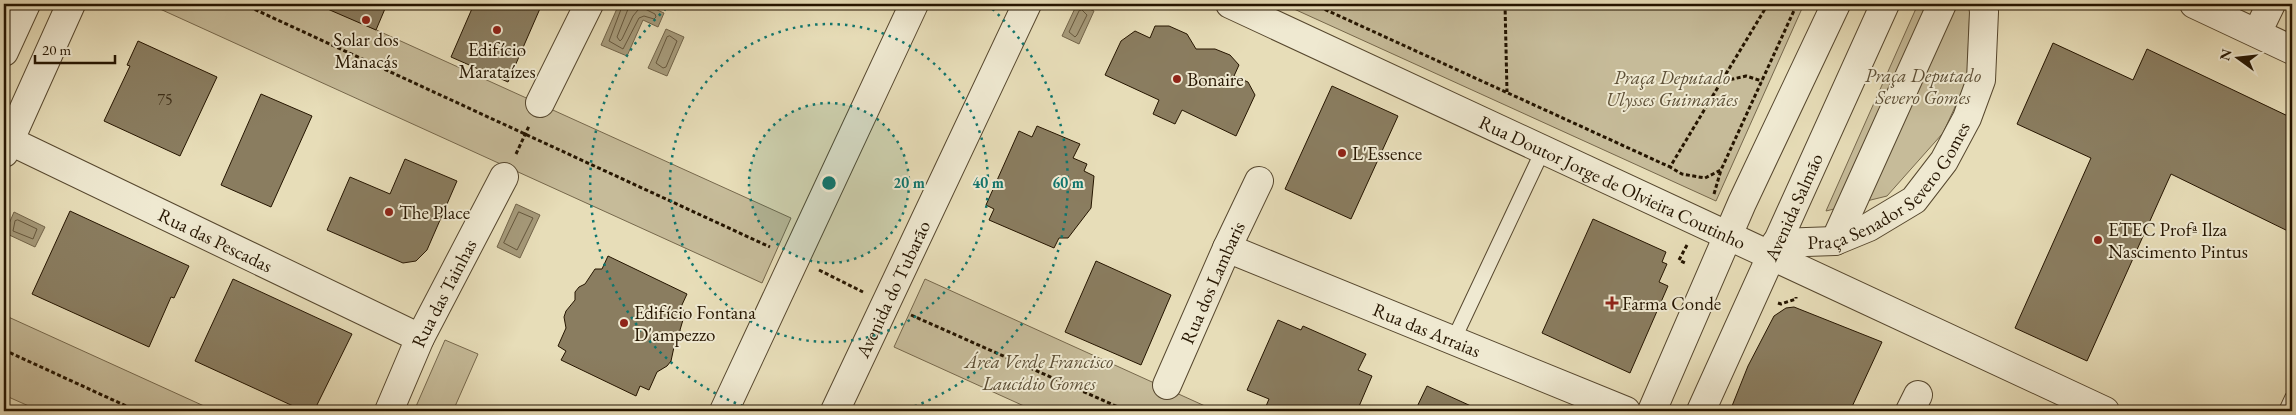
<svg xmlns="http://www.w3.org/2000/svg" width="2296" height="415" viewBox="0 0 2296 415" font-family="'EB Garamond',serif">
  <style>
    .green { fill: #c6bb99; stroke: #76684c }
    .water { fill: #a59979; stroke: #726449 }
    .lines { fill: none; stroke-linecap: round; stroke-linejoin: round }
    .shore { stroke: #65573c; stroke-width: 1 }
    .building { fill: #8a7d60; stroke: #251500 }
    .service-casing { stroke: #56472e; stroke-width: 16 }
    .minor-casing { stroke: #56472e; stroke-width: 30 }
    .tertiary-casing { stroke: #56472e; stroke-width: 30 }
    .path { stroke: #251500; stroke-width: 3; stroke-dasharray: 4 2.5; stroke-linecap: butt }
    .service { stroke: #efe9d1; stroke-width: 14 }
    .minor { stroke: #efe9d1; stroke-width: 28 }
    .tertiary { stroke: #efe9d1; stroke-width: 28 }
    .ring { fill: none; stroke: #0f766e; stroke-width: 2.5; stroke-dasharray: 2.5 5 }
    .poi-dot { fill: #8f2418; stroke: #efe9d1; stroke-width: 2 }
    .labels { text-anchor: middle; dominant-baseline: central; stroke-width: 4; stroke-linejoin: round; paint-order: stroke }
    .number-label { font-size: 16px; fill: #3e2f18 }
    .poi-label { font-size: 19px; fill: #251500; stroke: #efe9d1; text-anchor: start }
    .park-label { font-size: 19px; font-style: italic; fill: #5d4f36; stroke: #efe9d1 }
    .street-label { font-size: 19px; fill: #251500; stroke: #efe9d1 }
    .centre { fill: #0f766e; stroke: #efe9d1; stroke-width: 2.5 }
    .ring-label { font-size: 15px; text-anchor: middle; font-weight: bold; fill: #0f766e; stroke: #efe9d1; stroke-width: 4; stroke-linejoin: round; paint-order: stroke }
  </style>
  <rect width="100%" height="100%" fill="#e7ddb8"/>
  <filter id="stains"><feTurbulence type="fractalNoise" baseFrequency=".004" numOctaves="4"/><feColorMatrix values="0 0 0 0 .2 0 0 0 0 .09 0 0 0 0 .02 0 0 0 .5 -.17"/></filter>
  <radialGradient id="worn" r=".72"><stop offset=".6" stop-color="#630" stop-opacity="0"/><stop offset="1" stop-color="#630" stop-opacity=".3"/></radialGradient>
  <path class="green" d="M149,4H319L791,218L762,283Z
    M1283,4H1804L1716,201Z
    M1918,4H1970L1967,81L1943,133L1887,196L1826,211Z
    M925,279L1216,411H1035L894,347Z
    M4,315L215,411H40L4,395Z
    M445,340L478,354L453,411H414Z"/>
  <path class="water" d="M619,4H644L664,13L658,27L643,20L627,56L601,45Z
    M1077,4L1094,11L1079,44L1062,36Z
    M666,29L684,37L667,76L648,68Z
    M516,204L540,215L520,258L497,247Z
    M14,212L45,227L35,247L5,233Z"/>
  <g class="lines">
    <path class="shore" d="M623,4L609,41L623,49L639,18L644,16L654,19L656,17L655,14L645,9L644,4
      M630,4L617,37L620,41L622,39L633,16L638,10L637,4
      M1082,10L1087,15L1077,35L1075,37L1069,32L1079,11Z
      M670,36L677,41L666,67L663,68L656,63L667,37Z
      M519,212L533,218L517,250L504,243Z
      M18,220L37,229L33,239L13,231L15,221Z"/>
  </g>
  <path class="building" d="M316,4H387L376,30Z
    M474,4H542L508,82L451,57Z
    M1155,26H1169L1187,34L1196,49H1215L1230,55L1239,65L1234,76L1248,82L1255,95L1236,136L1182,110L1175,124L1153,114L1159,100L1105,75L1121,41L1135,31L1150,38Z
    M138,41L217,77L180,156L104,121L130,66L127,65Z
    M2053,43L2133,80L2147,49L2292,118V233L2171,174L2087,361L2015,328L2091,158L2017,124Z
    M1332,86L1398,116L1351,219L1285,189Z
    M261,94L312,116L271,207L221,185Z
    M1037,126L1080,144L1073,158L1087,164L1084,171L1094,176L1091,208L1068,238H1059L1054,248L989,220L994,209L986,205L1019,131L1032,137Z
    M405,159L457,181L427,250L416,261L403,263L327,230L350,177L390,194Z
    M70,211L189,266L174,298L171,297L149,347L32,294Z
    M1593,219L1666,252L1662,262L1667,264L1659,282L1668,286L1630,373L1542,333Z
    M608,256L687,294L681,307L685,313L680,330L681,336L679,342L674,347L671,361L667,366L657,372L649,390L640,386L636,396L561,360L566,351L558,346L566,328L564,317L566,311L575,300V292L579,287L585,284L595,269H602Z
    M1096,261L1171,295L1141,365L1065,332Z
    M233,279L352,334L314,411H304L195,361Z
    M1794,307L1882,342L1850,411H1730L1748,366L1774,316L1786,308Z
    M1278,320L1301,330L1303,326L1366,354L1358,370L1372,376L1357,411H1264L1269,399L1247,390Z
    M1427,386L1482,411H1415Z"/>
  <g class="lines">
    <defs>
      <path id="service" d="M1453,341L1543,150
        M2286,411L2292,398"/>
      <g id="minor">
        <path id="s1" d="M1230,4L2105,411"/>
        <path d="M2194,4L2292,50"/>
        <path d="M2257,33L2271,4"/>
        <path d="M540,103L589,4"/>
        <path id="s2" d="M10,141L420,338"/>
        <path d="M1835,241L1942,4"/>
        <path id="s3" d="M1776,243L1835,241L1869,227L1914,200L1944,161L1967,118L1981,80L1984,12L1983,4"/>
        <path id="s4" d="M1227,248L1626,411"/>
        <path id="s5" d="M1167,385L1227,248L1259,181"/>
        <path id="s6" d="M389,411L420,338L504,177"/>
        <path d="M724,411L914,4"/>
        <path id="s7" d="M835,411L1027,4"/>
        <path d="M1910,411L1918,395"/>
      </g>
      <g id="tertiary">
        <path d="M4,52L26,4"/>
        <path d="M4,153L71,4"/>
        <path d="M1652,411L1742,203L1836,4"/>
        <path id="s8" d="M1701,411L1885,4"/>
      </g>
    </defs>
    <use href="#service" class="service-casing"/>
    <use href="#minor" class="minor-casing"/>
    <use href="#tertiary" class="tertiary-casing"/>
    <path class="path" d="M243,4L770,247
      M1313,4L1670,167
      M1505,4L1507,92
      M1768,4L1670,167L1682,174L1705,178L1721,170L1797,4
      M1724,81L1746,76L1762,81
      M516,154L529,126
      M1714,194L1721,170
      M1687,245L1679,260L1687,264
      M819,270L863,292
      M1778,303L1781,304L1796,299V297
      M911,315L1127,411
      M4,350L137,411"/>
    <use href="#service" class="service"/>
    <use href="#minor" class="minor"/>
    <use href="#tertiary" class="tertiary"/>
  </g>
  <circle cx="829" cy="183" r="80" fill="#0f766e" fill-opacity=".12"/>
  <g class="ring">
    <circle cx="829" cy="183" r="80"/>
    <circle cx="829" cy="183" r="159"/>
    <path d="M757 411A239 239 0 0 1 671 4M987 4A239 239 0 0 1 901 411"/>
  </g>
  <g class="poi-dot">
    <circle cx="366" cy="20" r="5"/>
    <circle cx="497" cy="30" r="5"/>
    <circle cx="1177" cy="79" r="5"/>
    <circle cx="1342" cy="153" r="5"/>
    <circle cx="389" cy="212" r="5"/>
    <circle cx="2098" cy="240" r="5"/>
    <path d="M1609.5 295.5h5v5h5v5h-5v5h-5v-5h-5v-5h5z"/>
    <circle cx="624" cy="323" r="5"/>
  </g>
  <g class="labels">
    <g class="number-label">
      <text x="165" y="99">75</text>
    </g>
    <g class="poi-label">
      <text x="366" y="39" text-anchor="middle">Solar dos<tspan x="366" dy="22">Manacás</tspan></text>
      <text x="497" y="49" text-anchor="middle">Edifício<tspan x="497" dy="22">Marataízes</tspan></text>
      <text x="1187" y="79">Bonaire</text>
      <text x="1352" y="153">L'Essence</text>
      <text x="399" y="212">The Place</text>
      <text x="2108" y="229">ETEC Profª Ilza<tspan x="2108" dy="22">Nascimento Pintus</tspan></text>
      <text x="1622" y="303">Farma Conde</text>
      <text x="634" y="312">Edifício Fontana<tspan x="634" dy="22">D'ampezzo</tspan></text>
    </g>
    <g class="park-label">
      <text x="1923" y="75">Praça Deputado<tspan x="1923" dy="22">Severo Gomes</tspan></text>
      <text x="1672" y="77">Praça Deputado<tspan x="1672" dy="22">Ulysses Guimarães</tspan></text>
      <text x="1039" y="361">Área Verde Francisco<tspan x="1039" dy="22">Laucídio Gomes</tspan></text>
    </g>
    <g class="street-label">
      <text stroke="none"><textPath href="#s3" startOffset="136">Praça Senador Severo Gomes</textPath></text>
      <text stroke="none"><textPath href="#s1" startOffset="422">Rua Doutor Jorge de Olvieira Coutinho</textPath></text>
      <text stroke="none"><textPath href="#s8" startOffset="224">Avenida Salmão</textPath></text>
      <text stroke="none"><textPath href="#s2" startOffset="228">Rua das Pescadas</textPath></text>
      <text stroke="none"><textPath href="#s5" startOffset="112">Rua dos Lambaris</textPath></text>
      <text stroke="none"><textPath href="#s7" startOffset="135">Avenida do Tubarão</textPath></text>
      <text stroke="none"><textPath href="#s6" startOffset="130">Rua das Tainhas</textPath></text>
      <text stroke="none"><textPath href="#s4" startOffset="216">Rua das Arraias</textPath></text>
    </g>
  </g>
  <circle cx="829" cy="183" r="8" class="centre"/>
  <g class="ring-label">
    <text x="909" y="188">20 m</text>
    <text x="988" y="188">40 m</text>
    <text x="1068" y="188">60 m</text>
  </g>
  <rect width="2296" height="415" fill="none" stroke="#e7ddb8" stroke-width="20"/>
  <rect x="5" y="5" width="2286" height="405" fill="none" stroke="#251500" stroke-width="2.5"/>
  <rect x="10" y="10" width="2276" height="395" fill="none" stroke="#251500"/>
  <g transform="translate(2238 58) rotate(285)" stroke="#efe9d1" stroke-width="4" paint-order="stroke">
  <path d="M0-4L9 19L0 12L-9 19Z" fill="#251500"/>
  <text y="-8" font-size="14" font-weight="bold" text-anchor="middle" fill="#251500">N</text>
  </g>
  <path d="M35 55v8h80v-8" fill="none" stroke="#251500" stroke-width="2.5"/>
  <text x="42" y="55" font-size="15" fill="#251500" stroke="#efe9d1" stroke-width="4" paint-order="stroke">20 m</text>
  <rect width="100%" height="100%" filter="url(#stains)"/>
  <rect width="100%" height="100%" fill="url(#worn)"/>
</svg>
